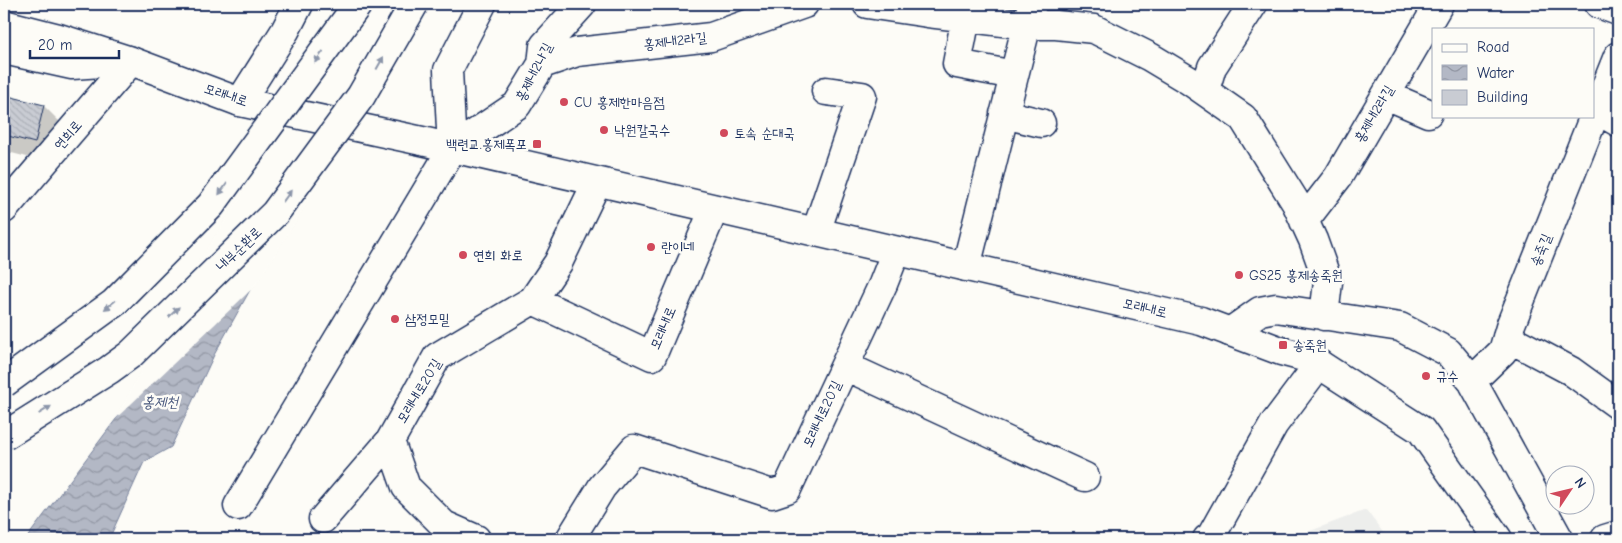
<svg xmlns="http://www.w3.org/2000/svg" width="1622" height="543" viewBox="0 0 1622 543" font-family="'Comic Neue','Poor Story',sans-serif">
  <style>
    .built { fill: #edeeec }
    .water { fill: url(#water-waves); stroke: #76819c }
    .pier { fill: #fdfcf7 }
    .shadow { fill: #0003 }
    .building { fill: url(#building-back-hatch); stroke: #1b2f5e }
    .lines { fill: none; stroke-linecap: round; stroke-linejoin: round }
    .minor-casing { stroke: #1b2f5e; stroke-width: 31 }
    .major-casing { stroke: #1b2f5e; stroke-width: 31 }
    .minor { stroke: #fdfcf7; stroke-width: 28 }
    .major { stroke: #fdfcf7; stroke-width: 28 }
    .highway-bridge-casing { stroke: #1b2f5e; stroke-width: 31; stroke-linecap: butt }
    .highway-bridge { stroke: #fdfcf7; stroke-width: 28 }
    .oneway { fill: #8c96aa }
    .poi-dot { fill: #d1495b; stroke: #fdfcf7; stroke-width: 2 }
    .labels { text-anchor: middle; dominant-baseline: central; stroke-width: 5; stroke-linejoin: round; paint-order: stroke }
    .street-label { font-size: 14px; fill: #1b2f5e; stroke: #fdfcf7 }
    .poi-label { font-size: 14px; fill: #1b2f5e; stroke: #fdfcf7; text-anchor: start }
    .water-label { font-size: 15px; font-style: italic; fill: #49587d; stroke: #fdfcf7 }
  </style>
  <defs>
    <pattern id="water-waves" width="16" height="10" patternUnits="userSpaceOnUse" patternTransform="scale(1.25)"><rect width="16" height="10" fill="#b3b8c5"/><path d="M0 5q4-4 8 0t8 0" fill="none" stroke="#9196a3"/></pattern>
    <pattern id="building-back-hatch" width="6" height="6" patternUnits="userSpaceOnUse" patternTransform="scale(1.25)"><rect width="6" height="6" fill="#c9ccd3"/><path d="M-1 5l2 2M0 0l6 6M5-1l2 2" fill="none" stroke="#acb0b8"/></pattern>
  </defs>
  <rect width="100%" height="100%" fill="#fdfcf7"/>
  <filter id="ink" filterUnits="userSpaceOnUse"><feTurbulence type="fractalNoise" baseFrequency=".02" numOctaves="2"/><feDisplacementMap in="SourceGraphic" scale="10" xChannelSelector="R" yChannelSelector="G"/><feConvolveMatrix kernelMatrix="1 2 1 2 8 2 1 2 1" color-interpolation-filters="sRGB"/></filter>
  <g filter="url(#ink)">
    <path class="built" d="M1366,510L1388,539H1289Z"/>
    <path class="water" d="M255,281L214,355L171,447L144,462L109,539H26L122,411Z"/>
    <path class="pier" d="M351,4H423L350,135L255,286L109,425L120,410L199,261L292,118Z"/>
    <path class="shadow" d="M4,96L44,106L67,129L58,165L4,151Z"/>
    <path class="building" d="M4,95L44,105L35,143L4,135Z"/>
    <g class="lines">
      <defs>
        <path id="minor" d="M867,4L928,13L1027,25H1056L1094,29L1150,57L1190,81L1243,118L1296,203L1313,240L1328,282L1324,316
          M1599,4L1618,11
          M966,17L957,64L1014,75
          M542,64L577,52L711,37L804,4
          M1205,90L1212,67L1253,4
          M1386,95L1428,113
          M240,102L285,31L299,4
          M1597,110L1618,122
          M1004,114L1041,123
          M452,149L448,70L482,4
          M4,209L131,61
          M1304,221L1338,177L1439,4
          M816,232L862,96L826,91
          M966,267L1032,4
          M533,300L652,356L714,209
          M1230,332L1260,311L1276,308L1400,327L1448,352L1472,381
          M1507,337L1571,371L1618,405
          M845,366L1085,477
          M238,506L452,149L517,105L542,64L544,46L582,4
          M323,519L390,441
          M476,539L444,525L406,487L390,441L437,357L533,300L558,263L597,182
          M570,539L602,487L634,449L772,494L787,489L883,284L896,251
          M1207,539L1210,538L1274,424L1319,364
          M1559,539L1472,381L1503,351L1511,324L1618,56
          M1605,539L1618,535"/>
        <path id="major" d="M4,24L59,38L131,61L240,102L422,141L1201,321L1281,351L1311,359L1421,430L1498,539
          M4,50L72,65L117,62"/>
      </defs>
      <use href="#minor" class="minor-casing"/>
      <use href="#major" class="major-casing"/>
      <use href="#minor" class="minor"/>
      <use href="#major" class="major"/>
      <defs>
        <path id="highway-bridge" d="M4,383L114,303L211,205L358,4
          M4,436L109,370L131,354L275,213L361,96L414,4"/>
      </defs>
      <use href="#highway-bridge" class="highway-bridge-casing"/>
      <use href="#highway-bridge" class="highway-bridge"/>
    </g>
    <defs><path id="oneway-solid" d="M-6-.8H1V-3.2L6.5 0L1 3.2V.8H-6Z" transform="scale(1.25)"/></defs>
    <g class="oneway">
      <use href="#oneway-solid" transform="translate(319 57) rotate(126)"/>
      <use href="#oneway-solid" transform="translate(380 63) rotate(-61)"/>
      <use href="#oneway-solid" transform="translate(223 189) rotate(126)"/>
      <use href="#oneway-solid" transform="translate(287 196) rotate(-54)"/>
      <use href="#oneway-solid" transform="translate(110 305) rotate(141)"/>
      <use href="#oneway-solid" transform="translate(174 312) rotate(-44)"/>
      <use href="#oneway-solid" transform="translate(45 410) rotate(-32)"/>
    </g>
  </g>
  <g class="poi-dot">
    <circle cx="564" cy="102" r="5"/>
    <circle cx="604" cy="130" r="5"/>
    <circle cx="724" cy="133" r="5"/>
    <rect x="532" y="139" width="10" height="10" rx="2.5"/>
    <circle cx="651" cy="247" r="5"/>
    <circle cx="463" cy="255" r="5"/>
    <circle cx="1239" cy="275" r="5"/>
    <circle cx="395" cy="319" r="5"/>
    <rect x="1278" y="340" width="10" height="10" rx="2.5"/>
    <circle cx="1426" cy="376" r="5"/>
  </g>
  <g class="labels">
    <g class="street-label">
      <text transform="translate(675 41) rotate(-7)">홍제내2라길</text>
      <text transform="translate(534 72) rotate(-63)">홍제내2나길</text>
      <text transform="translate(226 95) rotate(18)">모래내로</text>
      <text transform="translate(1374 114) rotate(-60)">홍제내2라길</text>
      <text transform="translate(68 135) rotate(-49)">연희로</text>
      <text transform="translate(239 249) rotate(-44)">내부순환로</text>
      <text transform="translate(1541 250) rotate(-68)">송죽길</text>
      <text transform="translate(1145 308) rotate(13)">모래내로</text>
      <text transform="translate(663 328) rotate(-67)">모래내로</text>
      <text transform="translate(419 391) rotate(-59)">모래내로20길</text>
      <text transform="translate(822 414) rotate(-65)">모래내로20길</text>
    </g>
    <g class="poi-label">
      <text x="574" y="102">CU 홍제한마음점</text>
      <text x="614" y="130">낙원칼국수</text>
      <text x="734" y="133">토속 순대국</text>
      <text x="527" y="144" text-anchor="end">백련교.홍제폭포</text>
      <text x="661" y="247">란이네</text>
      <text x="473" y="255">연희 화로</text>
      <text x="1249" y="275">GS25 홍제송죽원</text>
      <text x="405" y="319">삼정모밀</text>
      <text x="1293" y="345">송죽원</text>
      <text x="1436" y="376">규수</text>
    </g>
    <g class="water-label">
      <text x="160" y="402">홍제천</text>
    </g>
  </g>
  <rect width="1622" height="543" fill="none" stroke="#fdfcf7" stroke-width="20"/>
  <rect x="10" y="10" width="1602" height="523" fill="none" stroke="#1b2f5e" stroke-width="2" filter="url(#ink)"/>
  <rect x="1432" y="28" width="162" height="90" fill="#fdfcf7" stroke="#a3aaba"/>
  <rect x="1442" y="44" width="25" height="8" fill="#fdfcf7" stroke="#a3aaba"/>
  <text x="1477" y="52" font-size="15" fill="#1b2f5e">Road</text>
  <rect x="1442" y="65" width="25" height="15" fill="url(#water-waves)" stroke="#a3aaba"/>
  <text x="1477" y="78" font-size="15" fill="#1b2f5e">Water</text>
  <rect x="1442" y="90" width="25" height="15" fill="#c9ccd3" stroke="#a3aaba"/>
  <text x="1477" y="102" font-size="15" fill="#1b2f5e">Building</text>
  <g transform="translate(1570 490) rotate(55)"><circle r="24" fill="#fdfcf7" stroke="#a3aaba"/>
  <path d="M0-4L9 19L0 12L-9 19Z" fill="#d1495b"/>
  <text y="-8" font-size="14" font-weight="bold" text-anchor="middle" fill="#1b2f5e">N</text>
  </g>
  <path d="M30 50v8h89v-8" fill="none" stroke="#1b2f5e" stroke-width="2.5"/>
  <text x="38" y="50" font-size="15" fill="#1b2f5e" stroke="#fdfcf7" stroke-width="4" paint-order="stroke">20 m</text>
</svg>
